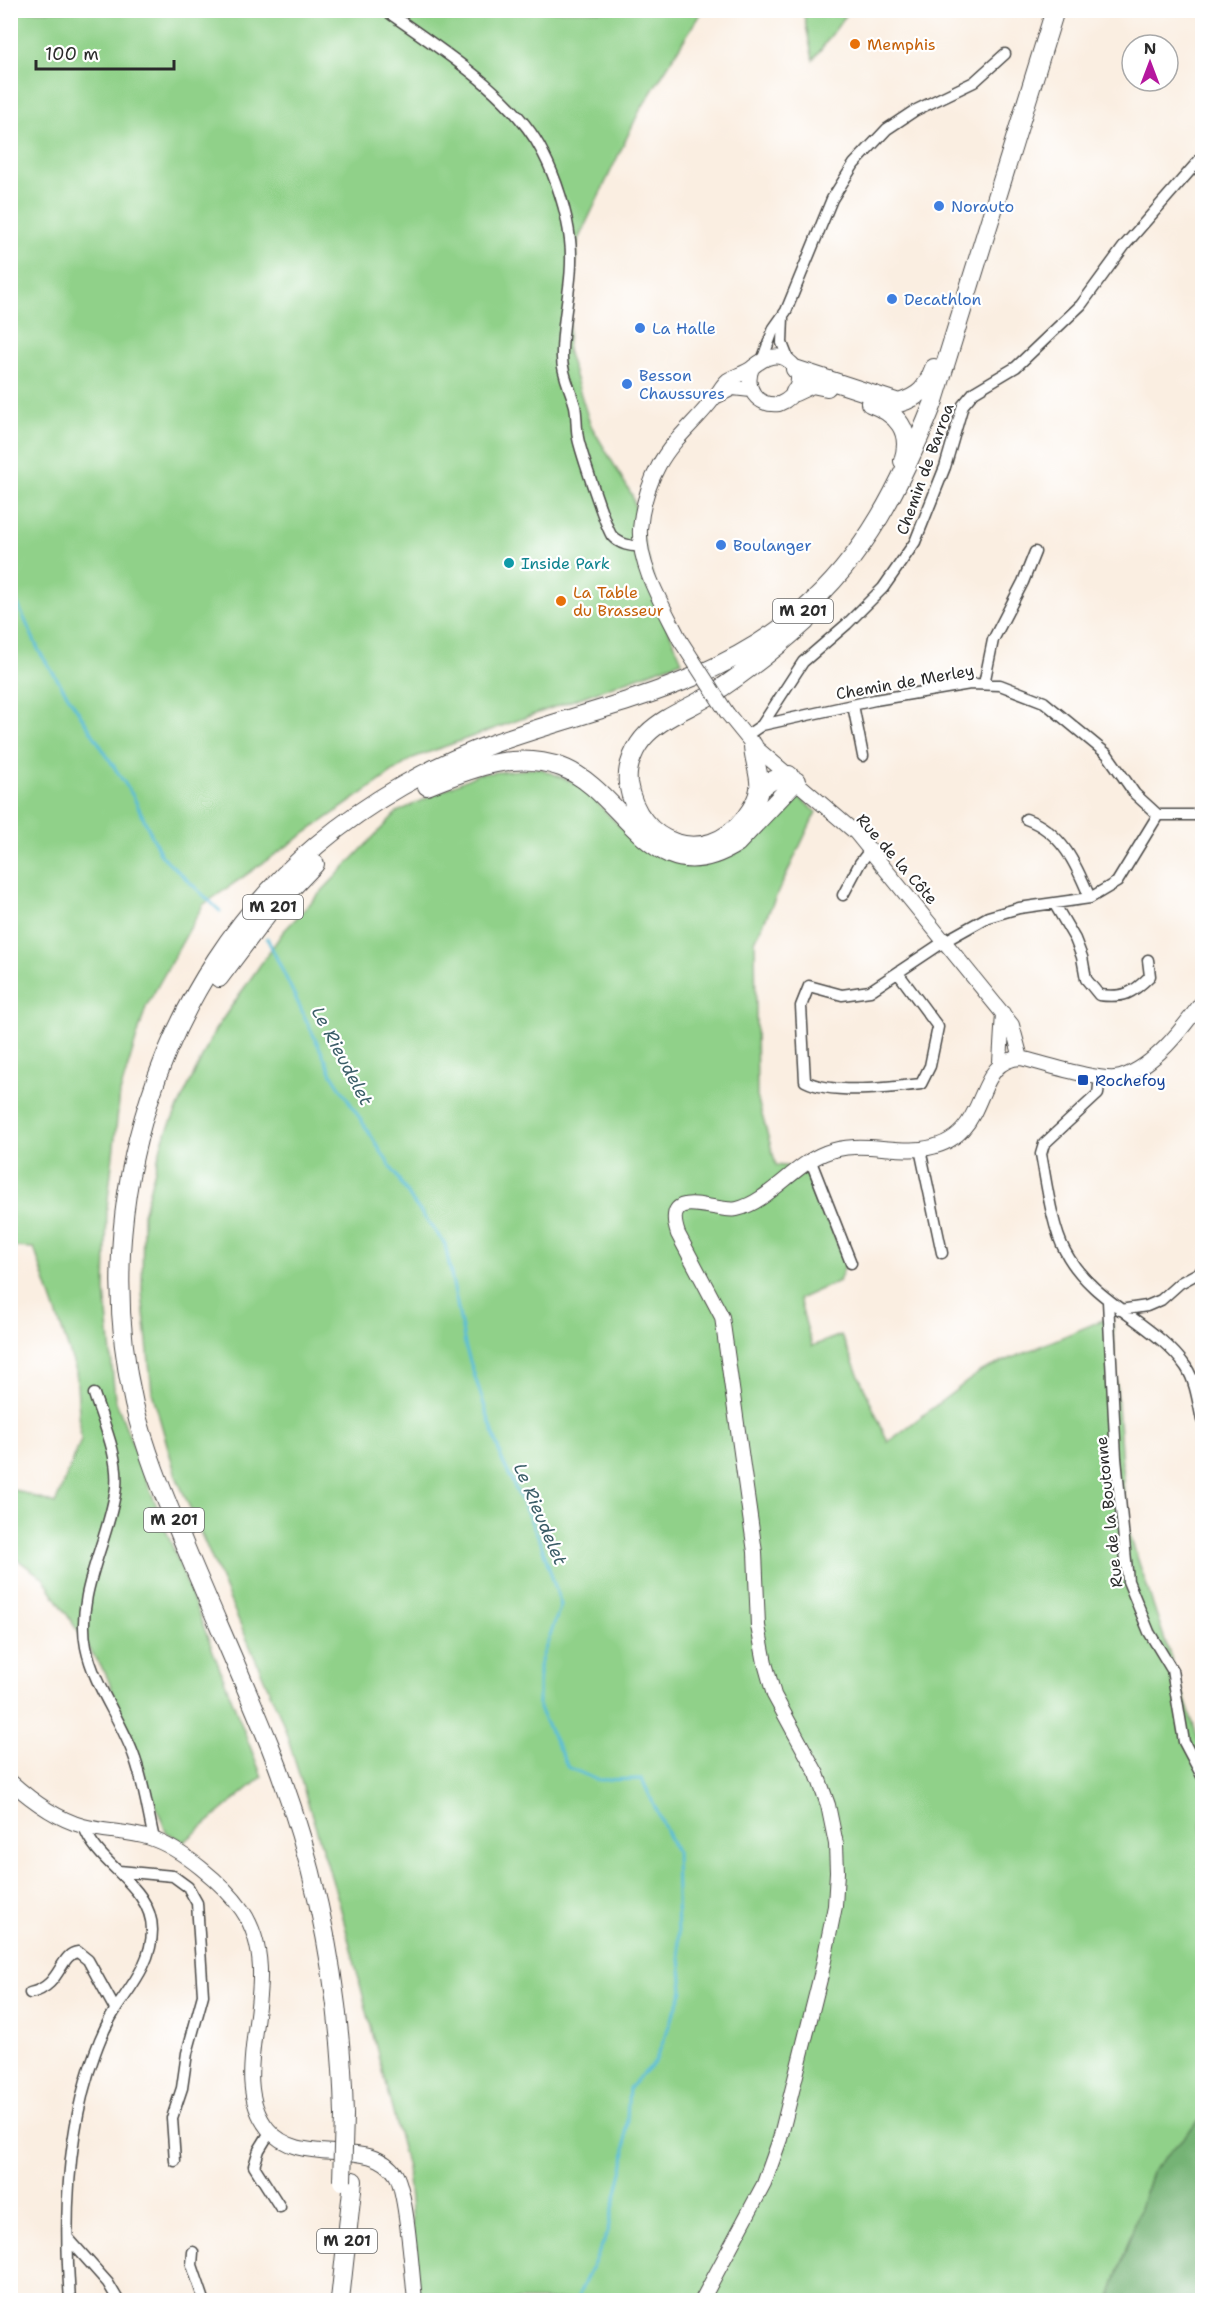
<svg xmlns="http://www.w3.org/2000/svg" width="1213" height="2311" viewBox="0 0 1213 2311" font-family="'Shantell Sans',sans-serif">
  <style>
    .green { fill: #90d189; stroke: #5e7e5a; stroke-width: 1.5 }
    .forest { fill: #74b375; stroke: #506f50; stroke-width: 1.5 }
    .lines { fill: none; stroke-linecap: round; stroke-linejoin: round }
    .stream { stroke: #5abdd8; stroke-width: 3 }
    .minor-casing { stroke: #4a4846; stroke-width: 13 }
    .tertiary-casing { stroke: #4a4846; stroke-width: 16 }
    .trunk-casing { stroke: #4a4846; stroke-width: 20 }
    .minor { stroke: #fff; stroke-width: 10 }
    .tertiary { stroke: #fff; stroke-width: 14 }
    .trunk { stroke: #fff; stroke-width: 18 }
    .tertiary-bridge-casing { stroke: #4a4846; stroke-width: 16; stroke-linecap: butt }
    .trunk-bridge-casing { stroke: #4a4846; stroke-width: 20; stroke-linecap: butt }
    .tertiary-bridge { stroke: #fff; stroke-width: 14 }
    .trunk-bridge { stroke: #fff; stroke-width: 18 }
    .food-dot { fill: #e8710a; stroke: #fff; stroke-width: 2 }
    .shop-dot { fill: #3f7fe0; stroke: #fff; stroke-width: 2 }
    .culture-dot { fill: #0f9aa8; stroke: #fff; stroke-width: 2 }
    .transit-dot { fill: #1a4fb4; stroke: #fff; stroke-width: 2 }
    .labels { text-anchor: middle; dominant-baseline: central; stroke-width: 4.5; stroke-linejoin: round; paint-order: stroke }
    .shield { fill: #fff; stroke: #6b6b6b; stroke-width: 1.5 }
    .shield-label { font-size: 15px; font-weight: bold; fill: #2b2b2b }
    .food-label { font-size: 16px; fill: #c56008; stroke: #fff; text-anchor: start }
    .shop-label { font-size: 16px; fill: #366cbe; stroke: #fff; text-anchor: start }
    .street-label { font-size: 16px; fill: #2b2b2b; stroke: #fff }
    .culture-label { font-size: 16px; fill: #0d838f; stroke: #fff; text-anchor: start }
    .transit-label { font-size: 16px; fill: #164399; stroke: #fff; text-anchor: start }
    .water-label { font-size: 18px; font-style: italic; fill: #3b5e68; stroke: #fff }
  </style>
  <rect width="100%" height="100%" fill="#fff"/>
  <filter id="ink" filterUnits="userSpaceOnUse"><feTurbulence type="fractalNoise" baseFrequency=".0167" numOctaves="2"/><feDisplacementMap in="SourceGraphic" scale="12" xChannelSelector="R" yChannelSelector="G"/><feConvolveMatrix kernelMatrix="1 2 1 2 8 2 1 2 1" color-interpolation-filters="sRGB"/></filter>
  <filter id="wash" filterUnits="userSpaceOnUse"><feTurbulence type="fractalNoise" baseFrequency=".008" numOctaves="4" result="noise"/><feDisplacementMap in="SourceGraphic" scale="24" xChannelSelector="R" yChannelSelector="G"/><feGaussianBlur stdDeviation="1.35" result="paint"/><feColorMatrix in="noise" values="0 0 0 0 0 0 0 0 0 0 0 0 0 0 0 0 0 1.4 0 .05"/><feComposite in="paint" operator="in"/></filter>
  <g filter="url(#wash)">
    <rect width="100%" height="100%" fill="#faeee1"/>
    <path class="green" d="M11,11H702L639,112L578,240L567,350L590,424L632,495L663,617L682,661L413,758L203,905L146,1007L120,1093L107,1208L105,1290L115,1399L262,1777L184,1842L166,1832L106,1674L43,1578L11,1555L10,1488L55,1504L81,1440L76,1371L34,1248L11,1247Z
      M803,11H849L813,60Z
      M539,768L580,785L639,846L679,863L719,859L765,832L794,793L816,812L755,941L757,1097L776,1165L808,1169L846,1264L839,1281L799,1299L812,1346L841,1335L888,1442L981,1371L1112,1316L1126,1524L1202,1750V2118L1153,2170L1109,2300H419L407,2168L339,1902L282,1720L176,1476L152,1392L142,1292L143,1214L163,1139L215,1030L283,932L397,812L478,774Z"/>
    <path class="forest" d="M1202,2118V2300H1109L1153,2170Z"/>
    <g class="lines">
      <path class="stream" d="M10,587L39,651L133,796L161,855L220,911
        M267,938L333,1076L413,1202L445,1244L466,1349L502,1460L540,1540L561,1605L539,1666V1709L568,1767L597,1780L642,1779L676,1852L678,1937L683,1990L655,2062L629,2088L624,2164L606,2237L579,2294V2300"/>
    </g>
  </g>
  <g filter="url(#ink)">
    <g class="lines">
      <defs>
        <path id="minor" d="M385,10C438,48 514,94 543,153C556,178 567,212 570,240C575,280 561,318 562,358C562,375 571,390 575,406C577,416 576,427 578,438C580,449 607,531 612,536C619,544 631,547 641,546
          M783,316L782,343L789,361
          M763,358L774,328L786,311L832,199L854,164L887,129L914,111L974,82L1005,54
          M984,684L993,640L1023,582L1035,552
          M853,705L863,756
          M762,725L803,662L847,624L883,588L915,542L945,467L963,405L974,392L1016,367L1081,305L1125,245L1202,157
          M746,736L762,725L875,700L970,684L1000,685L1044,702L1107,754L1135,794L1158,815H1202
          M1026,819C1062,832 1076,864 1090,898
          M843,895L860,863L870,850
          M1054,903L1075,939L1082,957L1086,979L1099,995C1124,998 1132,994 1150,976L1148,960
          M898,973L938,1027L930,1066L921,1084C890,1088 832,1095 805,1081L801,1006L809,986L842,995L870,991L945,941L988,917L1019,908L1090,898L1117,882L1158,815
          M1100,1077L1098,1094L1044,1144L1041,1154C1046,1180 1052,1228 1065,1251C1092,1303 1156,1323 1186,1367C1196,1382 1198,1403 1202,1420
          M920,1149L942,1253
          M810,1159L851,1263
          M1108,1301L1116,1458L1128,1581L1149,1632L1172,1670L1184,1742L1202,1776
          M1120,1310L1147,1306L1161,1300L1180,1283L1202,1271
          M94,1394C103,1422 119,1456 116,1487C110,1539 75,1592 86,1647C94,1687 122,1720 135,1759C144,1784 148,1813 154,1839
          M119,1871L173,1876L188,1887L197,1903L203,1995L187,2053L182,2088L172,2118L175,2161
          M30,1993C62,1986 59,1954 78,1952L88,1960L115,2009
          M270,2132L259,2150L254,2166L280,2207
          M68,2238L108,2283L118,2300
          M193,2252L192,2265L204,2300
          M70,2300C64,2219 66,2131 95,2053C100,2039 106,2025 114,2012C130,1987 152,1963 152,1930C152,1885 96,1865 84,1826"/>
        <path id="tertiary" d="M717,396L733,388L751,390
          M680,640C664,607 638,567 640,529C642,506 648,485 659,465C673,439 697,421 714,398C719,392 722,385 728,380C736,375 746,373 753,367C764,358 779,350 792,364C805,379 795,398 779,404C757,407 744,388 752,368
          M727,713L753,745L856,833L1012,1025L1021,1058
          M1000,1062L1003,1013
          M10,1781C30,1799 57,1819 83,1826C105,1832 128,1831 150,1838C181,1848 224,1884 242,1910C290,1981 222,2072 268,2129C300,2169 371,2135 396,2175C407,2194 412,2274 415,2300
          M702,2300L764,2184L780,2139L821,1975L835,1906L837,1872L836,1844L828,1805L817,1774L774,1695L765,1663L758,1626L755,1552L722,1317L678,1234C661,1183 717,1214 737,1209C768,1202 794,1165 825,1153C856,1140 889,1152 921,1149C995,1141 969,1060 1021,1058C1042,1063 1102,1083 1121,1077C1155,1066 1182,1029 1202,1002"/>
        <path id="trunk" d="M795,369L899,403C921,396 926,389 934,368
          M795,392L812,384L827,387
          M870,403C897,413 913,431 903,461
          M753,745C753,759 761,776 759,789C758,800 751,810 745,818C705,869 638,845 628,783C626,766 635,746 647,734C664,717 689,708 709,696C744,674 776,648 806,621
          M427,786C470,769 514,750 561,767C626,791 651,898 737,843L796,781
          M759,789L773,780L789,775
          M219,978L268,913L315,864
          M344,2115C341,1987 317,1865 270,1746C243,1679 213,1613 185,1546C166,1500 146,1454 134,1404C88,1205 160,977 317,845C368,802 432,765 495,743C601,705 713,688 801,612C866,557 902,482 933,404L1055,10
          M340,2300L353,2181"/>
      </defs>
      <use href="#minor" class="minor-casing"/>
      <use href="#tertiary" class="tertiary-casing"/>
      <use href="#trunk" class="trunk-casing"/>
      <use href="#minor" class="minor"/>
      <use href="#tertiary" class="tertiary"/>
      <use href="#trunk" class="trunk"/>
      <defs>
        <path id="tertiary-bridge" d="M680,640L727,713"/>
        <path id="trunk-bridge" d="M342,2181L344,2115"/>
      </defs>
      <use href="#tertiary-bridge" class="tertiary-bridge-casing"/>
      <use href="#trunk-bridge" class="trunk-bridge-casing"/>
      <use href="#tertiary-bridge" class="tertiary-bridge"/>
      <use href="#trunk-bridge" class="trunk-bridge"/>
    </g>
  </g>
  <g class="food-dot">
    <circle cx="855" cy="44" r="6"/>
    <circle cx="561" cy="601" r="6"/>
  </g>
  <g class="shop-dot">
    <circle cx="939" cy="206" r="6"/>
    <circle cx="892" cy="299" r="6"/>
    <circle cx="640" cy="328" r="6"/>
    <circle cx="627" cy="384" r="6"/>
    <circle cx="721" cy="545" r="6"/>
  </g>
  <circle class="culture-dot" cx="509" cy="563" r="6"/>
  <rect class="transit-dot" x="1077" y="1074" width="12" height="12" rx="3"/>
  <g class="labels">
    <g class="shield">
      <rect x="773" y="599" width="60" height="24" rx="4.5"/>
      <rect x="243" y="895" width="60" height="24" rx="4.5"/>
      <rect x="144" y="1508" width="60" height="24" rx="4.5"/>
      <rect x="317" y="2229" width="60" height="24" rx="4.5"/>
    </g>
    <g class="shield-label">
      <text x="803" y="611">M 201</text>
      <text x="273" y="907">M 201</text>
      <text x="174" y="1520">M 201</text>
      <text x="347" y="2241">M 201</text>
    </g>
    <g class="food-label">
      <text x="867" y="44">Memphis</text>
      <text x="573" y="592">La Table<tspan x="573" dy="18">du Brasseur</tspan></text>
    </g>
    <g class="shop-label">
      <text x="951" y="206">Norauto</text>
      <text x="904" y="299">Decathlon</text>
      <text x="652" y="328">La Halle</text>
      <text x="639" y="375">Besson<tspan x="639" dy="18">Chaussures</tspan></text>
      <text x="733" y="545">Boulanger</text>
    </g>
    <g class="street-label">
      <text transform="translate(925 469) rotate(-70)">Chemin de Barroa</text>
      <text transform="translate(905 682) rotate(-10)">Chemin de Merley</text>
      <text transform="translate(897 859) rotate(49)">Rue de la Côte</text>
      <text transform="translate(1109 1512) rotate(-96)">Rue de la Boutonne</text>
    </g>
    <g class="culture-label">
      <text x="521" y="563">Inside Park</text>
    </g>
    <g class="transit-label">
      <text x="1095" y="1080">Rochefoy</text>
    </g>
    <g class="water-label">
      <text transform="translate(342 1056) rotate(62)">Le Rieudelet</text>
      <text transform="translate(540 1514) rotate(67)">Le Rieudelet</text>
    </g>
  </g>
  <rect width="1213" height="2311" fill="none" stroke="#fff" stroke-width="36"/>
  <g transform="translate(1150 63)"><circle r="28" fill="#ffffff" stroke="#aaaaaa" stroke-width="1.5"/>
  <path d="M0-4.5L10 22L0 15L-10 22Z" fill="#b5179e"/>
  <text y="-9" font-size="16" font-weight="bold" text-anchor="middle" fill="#2b2b2b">N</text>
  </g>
  <path d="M36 60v9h138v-9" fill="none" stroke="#2b2b2b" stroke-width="3"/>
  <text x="45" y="60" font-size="18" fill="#2b2b2b" stroke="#ffffff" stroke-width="4.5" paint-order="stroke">100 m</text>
</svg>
